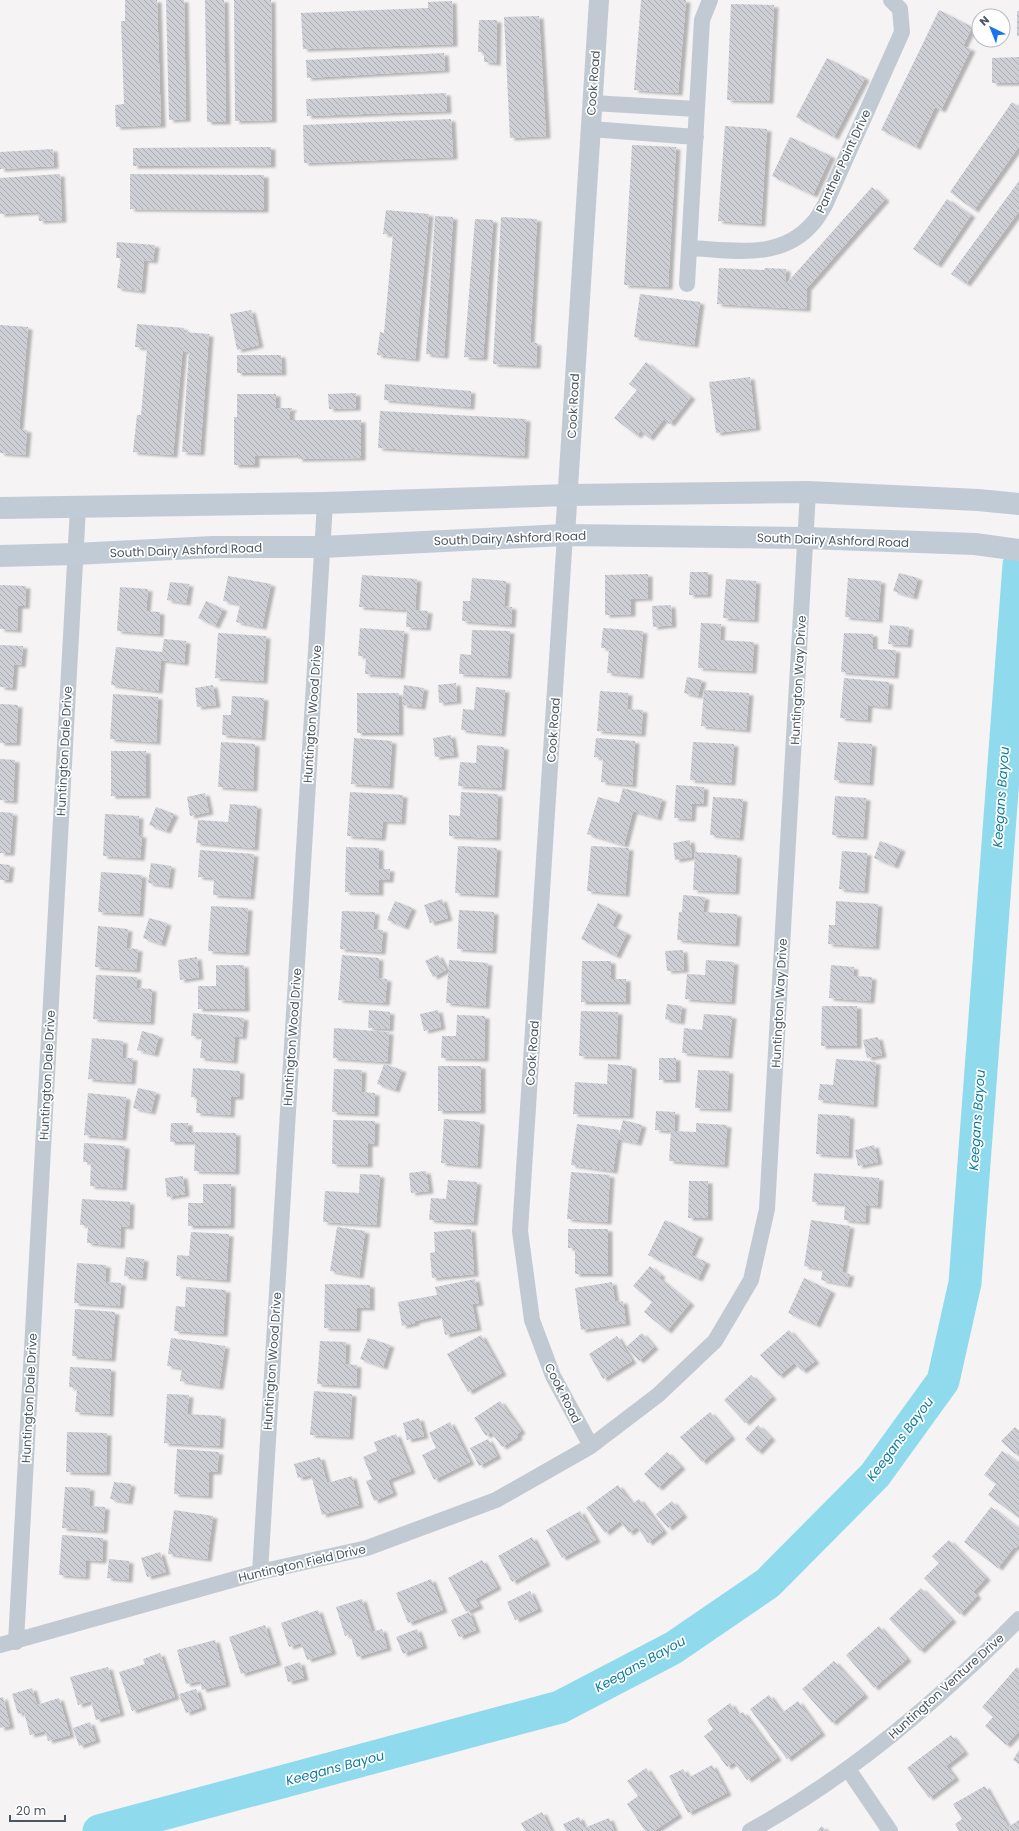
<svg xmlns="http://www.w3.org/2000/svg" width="1019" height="1831" viewBox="0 0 1019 1831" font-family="Poppins,sans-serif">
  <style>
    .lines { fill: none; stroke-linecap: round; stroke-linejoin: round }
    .river { stroke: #90daee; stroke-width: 33 }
    .building { fill: url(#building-back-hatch); filter: url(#shadow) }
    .minor { stroke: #c1cad2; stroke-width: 16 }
    .tertiary { stroke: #c1cad2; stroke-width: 20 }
    .secondary { stroke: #c1cbd6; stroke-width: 22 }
    .labels { text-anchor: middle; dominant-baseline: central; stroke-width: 3.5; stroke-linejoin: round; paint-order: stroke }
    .street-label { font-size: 12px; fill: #4a5661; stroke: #fff }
    .water-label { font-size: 13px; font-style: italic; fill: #0c7c9b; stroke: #fff }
  </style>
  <defs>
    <pattern id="building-back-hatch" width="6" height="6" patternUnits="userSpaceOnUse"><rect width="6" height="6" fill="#cdcfd5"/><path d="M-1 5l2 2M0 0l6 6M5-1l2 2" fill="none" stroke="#a8abb0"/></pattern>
    <filter id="shadow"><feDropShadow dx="4.5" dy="2.5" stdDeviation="1" flood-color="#0004"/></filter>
  </defs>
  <rect width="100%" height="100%" fill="#f5f3f3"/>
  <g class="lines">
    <path class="river" d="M99,1831L560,1707L673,1648L768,1583L875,1475L943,1381L965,1283L1019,565"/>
  </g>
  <path class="building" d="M125,0H157L161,125L116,127L115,105L124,104L121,21H125Z
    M166,0H184L186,119L169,120Z
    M205,0H224L226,122H207Z
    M234,0H271L272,120L235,121Z
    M641,0H686L678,93L634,90Z
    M452,1L453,44L303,49L301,13L428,8V2Z
    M731,4L774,5L769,101L727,100Z
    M939,10L972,27L963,46L971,49L941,110L935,107L916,147L881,130Z
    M1017,11H1019V36H1017Z
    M539,16L546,136L510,138L504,17Z
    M479,20H497L496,63L484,62V52H478Z
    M444,53L445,70L307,78L306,60Z
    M1019,57V83H992V58Z
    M827,58L865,78L834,137L796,117Z
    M446,93L447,111L307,116L306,99Z
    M1012,102L1019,107V146L974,210L950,192Z
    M451,119L453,157L304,163L303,125Z
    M725,126L767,129L761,224L718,221Z
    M790,137L831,156L813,195L772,176Z
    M632,145L676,147L668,287L624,285Z
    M271,147V165L133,166V148Z
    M53,149L54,166L0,169V152Z
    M60,174L62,220L39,221L38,212L0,214V178Z
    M130,174L264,175V210L130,209Z
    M1019,181V211L966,284L951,274Z
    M872,187L885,199L807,288L806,309L717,304L719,268L764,270L765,268L786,269L785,285Z
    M947,199L971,215L937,265L913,249Z
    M386,210L429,214L415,359L377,355L380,332L384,333L393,234H383Z
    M435,216L453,217L444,356L426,354Z
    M501,217L537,219L530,342L537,343L536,366L493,364Z
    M475,219L493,220L483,358L464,357Z
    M117,242L155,245L153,261L144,260L141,291L117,288L121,258H116Z
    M640,294L700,302L694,345L634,337Z
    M251,310L259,345L237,350L230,314Z
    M137,324L184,328V332L209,334L200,453L182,452L189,352H183L184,334L173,455L133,452L137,415H141L147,348L135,347Z
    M0,325L28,327L19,429L27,430L25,455L0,453Z
    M237,355H281L282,373H237Z
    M646,362L691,397L670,424L664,419L649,438L640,431L637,436L614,418L637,390L629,384Z
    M750,377L756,428L716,433L709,382Z
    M385,384L471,391L470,407L384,400Z
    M356,393V408L329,409L328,394Z
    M237,394H276V408H292V410H290V420H361V458L298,459V455L255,456V465H234V417H237Z
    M380,411L526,419L524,456L378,448Z
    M690,572H708L707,595H689Z
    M899,573L918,578L913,597L893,591Z
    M648,574V598L631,599V614L605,615V575Z
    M362,575L417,579L415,610L428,611L426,628L406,627L407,610L359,607Z
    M228,576L271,584L262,627L236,622L240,604L223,601Z
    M472,578L506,581L504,606L512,607L511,625L462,621L463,601H470Z
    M848,578L881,581L878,620L845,617Z
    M726,579L756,581L754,620L723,618Z
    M170,582L189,584L186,603L167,600Z
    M0,585L26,586L25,606H18L17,630L0,629Z
    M120,587L148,589L146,611L160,612L159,634L117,631Z
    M206,601L223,609L215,626L198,618Z
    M671,605L672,625L653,627L652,606Z
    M701,623L721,624L720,640L754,642L752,671L698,668Z
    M890,625L909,627L907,645L888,644Z
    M360,628L404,631L400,676L365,674L366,656H358Z
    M603,628L643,631L639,676L607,673L609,648H601Z
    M472,630L510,631L507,676L459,674L460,654L471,655Z
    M218,633L266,636L263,681L215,678Z
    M844,633L873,634V649L896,650L894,676L841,672Z
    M164,639L186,641L184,663L161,660L158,691L111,685L116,647L162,652Z
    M0,645L23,646L21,665L14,664L12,688L0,687Z
    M687,677L702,680L698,696L684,693Z
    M844,678L889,682L887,707L868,705L867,720L840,718Z
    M456,683L457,701L439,703L438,685Z
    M213,685L216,705L197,707L195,688Z
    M404,685L424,688L421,707L402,705Z
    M476,687L505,690L501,734L461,730L463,709L474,710Z
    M704,690L749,693L746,730L701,726Z
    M600,691L628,693L627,709L643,710L641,734L597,731Z
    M357,693H399V733H357Z
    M113,694L158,697L156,742L110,739Z
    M232,696L264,698L261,738L222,735L223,715H231Z
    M0,704L18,705L16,743H0Z
    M451,735L454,755L435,757L433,738Z
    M354,738L392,741L389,786L351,784Z
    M596,738L635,741L632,785L601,782L603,758L594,757Z
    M221,742L255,744L253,789L218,787Z
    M693,742L734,744L731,783L690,780Z
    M838,742L872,744L869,783L834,780Z
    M477,745L504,747L501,788L458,786L460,762L476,763Z
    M111,751H146V796H111Z
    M0,759L15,760L13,801L0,800Z
    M676,785L704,787L703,804H692L691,819L674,818Z
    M623,788L662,799L657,818L633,811L624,845L587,834L598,797L619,803Z
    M350,792L403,795L401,822L383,821L381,838L347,836Z
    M461,792L498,794L496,838L449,836V815L460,816Z
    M205,793L209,812L190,816L187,797Z
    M835,796L866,798L863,837L832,835Z
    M713,797L743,799L739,838L710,835Z
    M230,804L257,806L254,848L196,843L198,820L228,822Z
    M156,807L174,814L166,831L149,825Z
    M0,812L13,813L10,853H0Z
    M105,814L139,816L138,835H142L140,858L103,856Z
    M690,840L692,857L675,860L673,843Z
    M880,841L901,849L894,866L874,858Z
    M458,846L497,848L494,895L455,893Z
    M591,846L629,848L625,894L587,891Z
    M346,847L379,848V869H390L389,880H379V893L345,892Z
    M200,850L254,854L250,897L213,895L214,878L198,877Z
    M842,851L867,853L864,891L839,889Z
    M695,852L737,855L735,892L693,890Z
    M151,863L171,866L168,886L148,883Z
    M0,864L10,865L8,880H0Z
    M101,872L142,875L139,914L98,912Z
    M683,895L705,897L703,912L737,914L735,944L677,940L679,912H682Z
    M442,899L448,918L430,923L424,905Z
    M395,901L412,908L404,927L387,920Z
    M836,901L878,904L875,947L828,944L829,925H835Z
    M598,903L618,913L612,926L627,933L616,956L581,939Z
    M211,906L248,908L245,953L208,951Z
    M459,910L494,912L492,951L457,949Z
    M342,911L375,912L373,929L383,930L381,952L340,949Z
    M149,918L167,923L161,944L143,938Z
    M98,926L128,929L126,948L138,949L136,970L95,967Z
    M683,950L684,970L667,971L665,951Z
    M342,955L379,958L378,978L387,979L385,1003L338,1000Z
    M438,955L446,970L433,977L425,961Z
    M197,957L199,977L180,980L178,960Z
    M449,960L488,963L485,1006L446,1003Z
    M706,960L734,962L731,1002L685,999L687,974L705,975Z
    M582,961H611V979H626V1002H581Z
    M216,965H244L245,1009H198V986H216Z
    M831,965L854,967L853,976L872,977L870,1001L829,998Z
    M96,975L137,977L136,988L152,989L150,1022L93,1019Z
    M667,1004L682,1006L680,1022L665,1019Z
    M822,1006H857V1046H821Z
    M369,1010L390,1012L389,1029L368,1028Z
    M438,1010L441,1027L424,1031L420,1014Z
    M581,1011L618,1012L616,1057L579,1056Z
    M193,1013L244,1018L242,1037L235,1036L233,1061L200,1058L202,1037L191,1036Z
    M704,1014L732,1016L728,1056L682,1053L684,1028L702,1030Z
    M457,1015L485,1016L484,1059L441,1058L442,1036H456Z
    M334,1028L389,1032L387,1062L333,1058Z
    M142,1031L159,1036L154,1054L137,1050Z
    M878,1037L882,1055L867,1058L863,1040Z
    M92,1038L123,1041L122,1058H133L131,1082L88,1079Z
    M659,1058H676V1080H659Z
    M836,1059L876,1062L873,1105L818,1100L820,1084L833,1085Z
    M384,1064L402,1070L395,1090L377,1084Z
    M608,1064L632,1066L629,1116L573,1114L575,1082L607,1084Z
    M438,1066H481V1111H438Z
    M193,1068L240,1071L239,1097H231L230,1115L196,1113L197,1097H191Z
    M334,1069L362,1070L361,1092L375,1093L374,1114L332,1112Z
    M698,1070L729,1071L727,1109L695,1108Z
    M138,1088L156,1092L151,1112L133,1108Z
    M88,1093L126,1097L122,1138L84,1135Z
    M656,1111L675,1112L674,1131L696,1132V1123L727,1125L724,1165L669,1161L671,1131L655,1130Z
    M818,1114L850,1116L848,1156L816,1154Z
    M444,1119L480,1122L477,1166L441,1163Z
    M333,1120L375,1121L374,1144H368V1165L332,1164Z
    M623,1120L642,1125L637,1143L618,1139Z
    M171,1123H188V1132L236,1133L235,1172L194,1171L195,1142H170Z
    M577,1124L619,1130L613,1171L571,1165Z
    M84,1143L125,1146L122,1188L90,1186L91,1162H83Z
    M874,1145L878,1162L858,1166L855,1150Z
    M426,1171L429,1191L411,1193L409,1173Z
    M571,1172L610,1175L607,1222L567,1219Z
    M814,1173L879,1178L877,1206L866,1205L865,1222L844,1220L845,1204L812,1202Z
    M360,1174L380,1175L376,1225L323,1222L325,1191L359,1193Z
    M183,1176L185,1194L167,1197L165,1178Z
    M448,1180L477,1182L473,1223L429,1220L431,1198L446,1199Z
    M689,1181H708V1218H688Z
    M203,1184H231L230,1226H188V1203H203Z
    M82,1199L130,1202L129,1227L121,1226L120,1246L87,1243L88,1225H80Z
    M665,1220L699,1236L691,1255L706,1262L698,1279L648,1255Z
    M811,1220L850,1226L842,1272L828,1270L850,1274L847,1285L821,1280L823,1269L804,1266Z
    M337,1227L365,1231L359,1276L330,1271Z
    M471,1229L474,1274L432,1278L430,1253L435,1252L434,1232Z
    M568,1229H608V1274H575V1248H568Z
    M191,1232L229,1234L226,1280L176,1276L177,1255L189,1256Z
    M126,1257L144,1259L142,1278L124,1276Z
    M77,1263L106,1265L105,1282L121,1283L119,1306L74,1303Z
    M650,1266L661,1275L659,1278L690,1303L667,1331L644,1312L652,1302L633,1286Z
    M804,1278L831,1291L816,1325L788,1313Z
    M475,1279L479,1303L472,1304L477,1328L445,1335L441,1315L415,1321V1323L402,1326L398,1302L437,1295L435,1287Z
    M612,1282L615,1302L623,1301L626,1323L581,1330L575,1288Z
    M325,1284L370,1285V1308H357L356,1329L324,1328Z
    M186,1287L226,1290L223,1334L174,1331L176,1306L185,1307Z
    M75,1309L115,1312L111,1359L72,1356Z
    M789,1330L815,1361L802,1371L794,1363L779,1376L760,1355Z
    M642,1333L654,1347L639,1361L626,1347Z
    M481,1335L502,1373L468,1392L447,1354Z
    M617,1336L632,1361L603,1379L589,1354Z
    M171,1338L225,1346L219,1387L180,1381L182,1368L167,1366Z
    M368,1338L390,1345L383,1367L360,1359Z
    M320,1341L346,1342L345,1364L357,1365L356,1386L317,1384Z
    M70,1367L111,1369L109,1414L75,1412L77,1388L69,1387Z
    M751,1375L772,1397L745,1423L724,1400Z
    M314,1391L352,1394L349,1437L310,1435Z
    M167,1394L189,1395L187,1414L221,1416L219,1446L164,1443Z
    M500,1401L521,1431L517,1434L518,1437L502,1447L491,1432L486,1436L474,1418Z
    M710,1412L731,1437L702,1462L680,1437Z
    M419,1418L424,1436L407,1440L403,1423Z
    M450,1422L470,1462L434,1480L422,1455L436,1448L429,1433Z
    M758,1425L771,1438L758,1452L745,1439Z
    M1015,1427L1019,1431V1450L1015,1454L1001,1441Z
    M67,1432L107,1433L106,1473L66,1472Z
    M396,1434L411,1471L388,1480L393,1493L374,1501L366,1481L372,1479L363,1457L377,1451L374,1442Z
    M488,1439L497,1456L479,1466L470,1448Z
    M177,1449L219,1452L217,1472H209L208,1496L174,1494Z
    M1002,1451L1019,1463V1518L988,1495L996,1484L984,1475Z
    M667,1452L681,1467L658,1488L644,1474Z
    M320,1457L327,1483L352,1476L359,1505L322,1515L311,1475L298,1478L294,1464Z
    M114,1482L131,1484L128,1502L110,1499Z
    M618,1485L632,1504L639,1499L663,1531L648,1543L637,1527L629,1533L620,1521L605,1533L586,1508Z
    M65,1487L90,1488L89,1506L105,1507L103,1531L62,1528Z
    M672,1501L683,1515L668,1528L656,1514Z
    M991,1507L1019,1529V1544L1016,1548L1014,1547L998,1568L964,1542Z
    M174,1510L213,1516L207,1559L168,1554Z
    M580,1511L596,1540L562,1558L546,1530Z
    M62,1535L103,1538L102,1561L86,1560L85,1577L59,1575Z
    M532,1537L546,1563L512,1582L498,1556Z
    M949,1540L986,1578L973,1592L977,1596L960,1614L924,1578L939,1563L932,1556Z
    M160,1552L166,1572L147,1577L141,1558Z
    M109,1559L129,1561L128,1580L107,1578Z
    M482,1560L497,1587L475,1599L479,1606L466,1612L448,1578Z
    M431,1579L443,1610L408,1623L396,1593Z
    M921,1588L952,1620L920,1651L889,1619Z
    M530,1591L538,1609L515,1620L507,1602Z
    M362,1599L372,1632L382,1629L387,1648L357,1657L350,1634L345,1636L336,1607Z
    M318,1610L332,1652L307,1660L301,1643L289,1647L281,1623Z
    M469,1612L476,1630L459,1637L451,1620Z
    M265,1625L277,1663L241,1674L229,1637Z
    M879,1626L907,1659L874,1688L846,1655Z
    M417,1629L423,1646L403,1654L396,1637Z
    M215,1640L226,1684L202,1690L200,1681L186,1684L177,1650Z
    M160,1653L175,1697L132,1711L119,1672L145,1664L143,1659Z
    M834,1661L864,1695L832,1723L802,1689Z
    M300,1662L304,1678L288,1682L284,1667Z
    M108,1667L120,1713L96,1720L91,1701L78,1705L70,1677Z
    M1017,1667L1019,1669V1731L1006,1745L985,1726L993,1717L982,1707Z
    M32,1688L37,1705L59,1698L70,1735L48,1741L45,1731L30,1735L24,1712L18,1714L12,1694Z
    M196,1689L202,1707L186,1713L179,1694Z
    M769,1695L782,1713L798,1701L821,1733L787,1759L750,1709Z
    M3,1697L10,1726L0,1728V1698Z
    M730,1703L738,1715L743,1712L777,1758L747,1780L734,1762L727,1767L704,1736L713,1729L707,1720Z
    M90,1722L96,1740L79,1746L73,1728Z
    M951,1735L964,1752L946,1766L955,1778L929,1798L907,1768Z
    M1019,1750V1764L1013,1760Z
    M712,1765L727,1793L688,1813L669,1776L683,1769L688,1778Z
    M646,1768L678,1815L654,1831H645L627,1804L638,1796L627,1781Z
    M985,1786L1008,1827L1019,1820V1831H1000L999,1829L995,1831H959L955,1824L962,1819L953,1804Z
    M542,1812L551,1831H525L521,1823Z
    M579,1817L584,1828L609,1818L614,1831H566L563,1824Z
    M822,1826L826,1831H817Z"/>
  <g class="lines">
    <path class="minor" d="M592,103L697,109
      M590,129L696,137
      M689,248C732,250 781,261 813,223C818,218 821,211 825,205L902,32L900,9L891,0
      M687,284L702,20L710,0
      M565,535L520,1231L532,1320L553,1376L591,1446
      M260,1572L325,503
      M16,1642L78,508
      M0,1645L260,1572L367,1548L496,1500L591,1446L658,1395L715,1341L751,1280L767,1209L808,492
      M848,1769L890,1831
      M750,1831C851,1775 938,1701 1019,1619"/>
    <path class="tertiary" d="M565,535L599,0"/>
    <path class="secondary" d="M0,508L325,503L568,495L808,492L978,500L1019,504
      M0,556L75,554L213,547H322L565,535L806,538L975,544L1019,550"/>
  </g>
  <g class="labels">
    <g class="street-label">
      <text transform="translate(593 83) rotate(-86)">Cook Road</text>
      <text transform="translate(843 161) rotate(-65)">Panther Point Drive</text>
      <text transform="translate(573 406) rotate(-87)">Cook Road</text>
      <text transform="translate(510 538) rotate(-2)">South Dairy Ashford Road</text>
      <text transform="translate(833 540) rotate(2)">South Dairy Ashford Road</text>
      <text transform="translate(186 550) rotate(-2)">South Dairy Ashford Road</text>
      <text transform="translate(798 680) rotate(-87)">Huntington Way Drive</text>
      <text transform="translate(312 714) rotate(-86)">Huntington Wood Drive</text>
      <text transform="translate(553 730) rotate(-86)">Cook Road</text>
      <text transform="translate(64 751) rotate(-87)">Huntington Dale Drive</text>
      <text transform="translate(779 1003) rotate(-87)">Huntington Way Drive</text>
      <text transform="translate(292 1037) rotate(-86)">Huntington Wood Drive</text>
      <text transform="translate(532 1053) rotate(-86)">Cook Road</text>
      <text transform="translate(47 1075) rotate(-87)">Huntington Dale Drive</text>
      <text transform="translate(272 1361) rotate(-86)">Huntington Wood Drive</text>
      <text transform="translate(563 1393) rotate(63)">Cook Road</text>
      <text transform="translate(29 1398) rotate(-87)">Huntington Dale Drive</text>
      <text transform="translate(302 1563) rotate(-13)">Huntington Field Drive</text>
      <text transform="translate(946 1686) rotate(-42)">Huntington Venture Drive</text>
    </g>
    <g class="water-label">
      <text transform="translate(1001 797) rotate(-86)">Keegans Bayou</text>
      <text transform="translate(977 1120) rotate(-86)">Keegans Bayou</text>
      <text transform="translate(900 1439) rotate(-53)">Keegans Bayou</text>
      <text transform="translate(640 1664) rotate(-29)">Keegans Bayou</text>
      <text transform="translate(335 1768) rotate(-15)">Keegans Bayou</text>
    </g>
  </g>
  <g transform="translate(991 28) rotate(317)"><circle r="19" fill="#ffffff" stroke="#b7bbc0"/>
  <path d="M0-3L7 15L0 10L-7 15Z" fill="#1a73e8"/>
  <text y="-6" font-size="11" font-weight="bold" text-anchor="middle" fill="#4a5661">N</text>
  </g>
  <path d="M10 1815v6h55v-6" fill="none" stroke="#4a5661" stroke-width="2"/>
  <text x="16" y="1815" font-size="12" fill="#4a5661" stroke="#ffffff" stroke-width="3" paint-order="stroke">20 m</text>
</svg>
